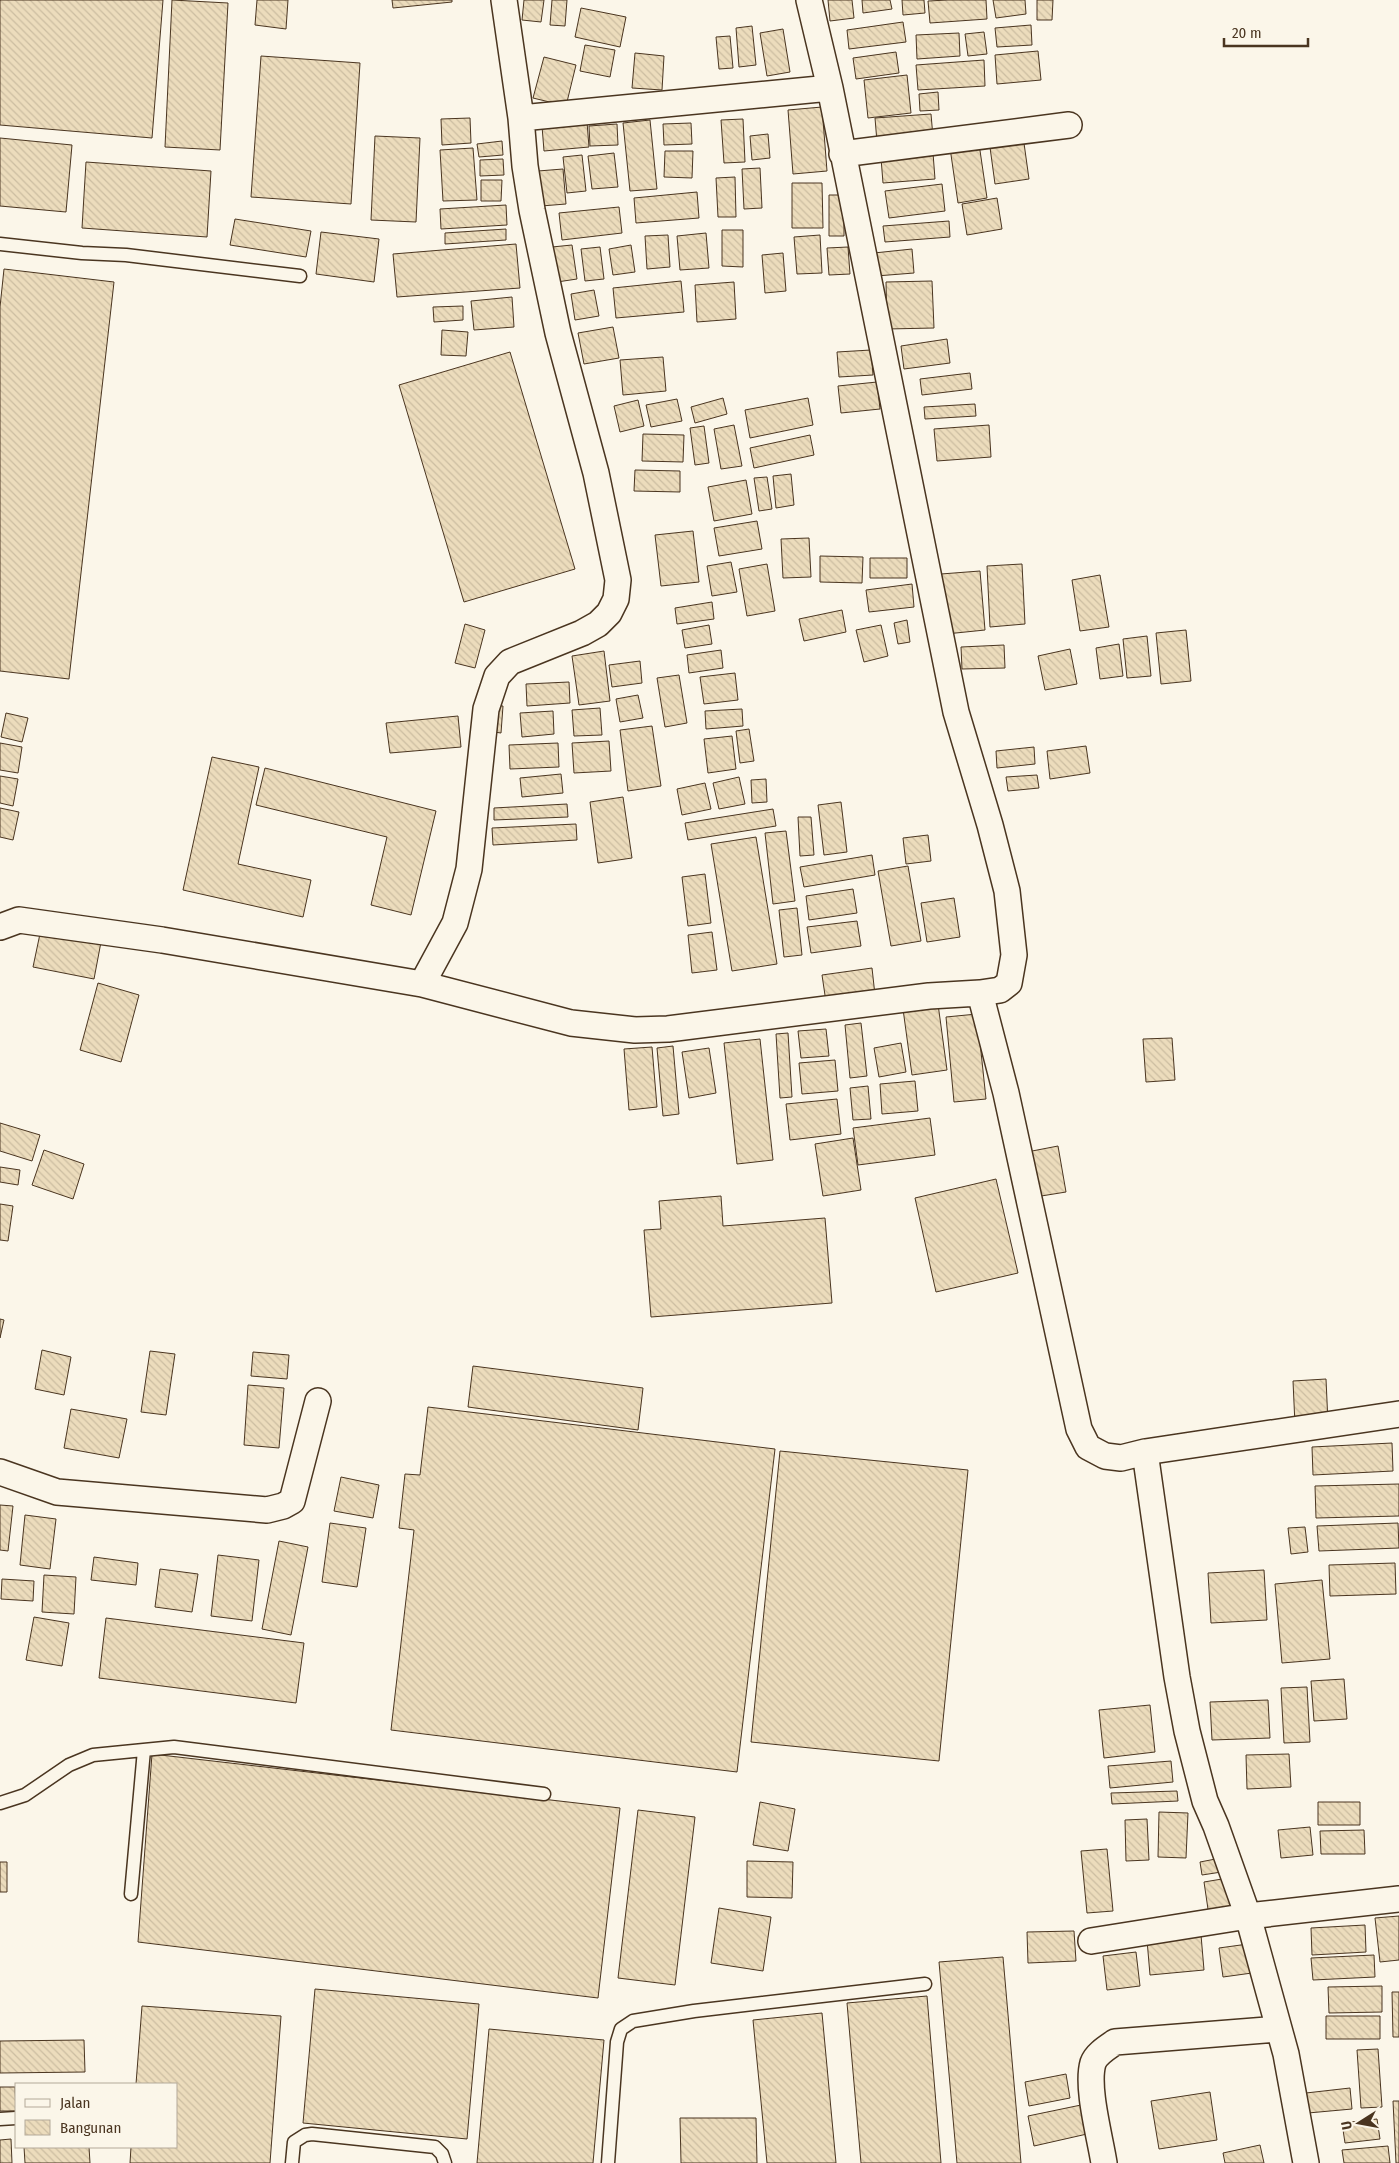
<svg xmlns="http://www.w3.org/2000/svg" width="1399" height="2163" viewBox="0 0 1399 2163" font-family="'Fira Sans Condensed',sans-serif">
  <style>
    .building { fill: url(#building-back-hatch); stroke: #4a3520 }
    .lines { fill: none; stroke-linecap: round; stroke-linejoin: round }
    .service-casing { stroke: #4a3520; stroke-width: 15 }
    .minor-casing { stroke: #4a3520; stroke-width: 28 }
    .service { stroke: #fbf6e9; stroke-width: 12 }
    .minor { stroke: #fbf6e9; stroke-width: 25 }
  </style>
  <defs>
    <pattern id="building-back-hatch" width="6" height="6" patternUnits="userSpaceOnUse" patternTransform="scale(1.25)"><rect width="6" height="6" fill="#ecdcbc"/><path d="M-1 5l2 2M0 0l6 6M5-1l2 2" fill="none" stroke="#ccbda1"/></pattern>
  </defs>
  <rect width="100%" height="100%" fill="#fbf6e9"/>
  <path class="building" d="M0,0H163L152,138L0,125Z
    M172,0L228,3L220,150L165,147Z
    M257,0H288L286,29L255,25Z
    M392,0H452V2L393,8Z
    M524,0H544L541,22L522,20Z
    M552,0H567L565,26L550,25Z
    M828,0H852L854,18L830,21Z
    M862,0H890L892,9L863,13Z
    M902,0H924L925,13L903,15Z
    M948,0H986L987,19L930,23L928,1Z
    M993,0H1025L1026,14L996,18Z
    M1037,0H1053L1052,20H1037Z
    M581,8L626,17L620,47L575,37Z
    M903,22L906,42L849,49L847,30Z
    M1031,25L1032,45L997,47L995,28Z
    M752,26L756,65L739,67L736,28Z
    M783,29L790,72L767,76L760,33Z
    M984,32L987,54L968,56L965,34Z
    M959,33L960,56L917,59L916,35Z
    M730,36L733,68L719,69L716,37Z
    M585,45L615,50L610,77L580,71Z
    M1038,51L1041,80L997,84L995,55Z
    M896,52L899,73L856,79L853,58Z
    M635,53L664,56L662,90L632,88Z
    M261,56L360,63L351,204L251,197Z
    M544,57L576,65L566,106L533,98Z
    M984,60L985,86L918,90L916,65Z
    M907,75L911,113L868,118L864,80Z
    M938,92L939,110L920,111L919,94Z
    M822,107L827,171L793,174L788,110Z
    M931,114L933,137L877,142L875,118Z
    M470,118L471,143L442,145L441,119Z
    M743,119L745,162L724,163L721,120Z
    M650,120L657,189L630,191L623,123Z
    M587,122L589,147L544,151L542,126Z
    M691,123L692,144L664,145L663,124Z
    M617,124L618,145L590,146L589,126Z
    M768,134L770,158L752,160L750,136Z
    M375,136L420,138L416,222L371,220Z
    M1023,136L1029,179L995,184L989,140Z
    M978,137L987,198L958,203L949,141Z
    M0,138L72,145L66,212L0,206Z
    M502,141L503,155L479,157L477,144Z
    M473,148L477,200L443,201L440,150Z
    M665,151H693L692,178L664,177Z
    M614,153L618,187L592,189L588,156Z
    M933,153L935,179L883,183L881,158Z
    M582,155L586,191L567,193L563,157Z
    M503,159L504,175L480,176V160Z
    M86,162L211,171L207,237L82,228Z
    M760,168L762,208L744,209L742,169Z
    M563,169L566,204L541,206L538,171Z
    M735,177L736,217H718L716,178Z
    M481,180H502L501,201H481Z
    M792,183H822L823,228H792Z
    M942,184L945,211L889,218L885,191Z
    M697,192L699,218L636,223L634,198Z
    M829,195H844V236H829Z
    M997,198L1002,229L967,235L962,204Z
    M506,205L507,225L441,229L440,209Z
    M619,207L622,233L562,240L559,213Z
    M235,219L311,231L306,257L230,245Z
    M949,221L950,237L885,242L883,226Z
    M506,229V240L445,244V233Z
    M722,230H743V267L722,266Z
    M321,232L379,239L374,282L316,274Z
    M706,233L709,268L680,270L677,236Z
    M668,235L670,267L647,269L645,236Z
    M820,235L822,273L797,274L794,237Z
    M516,244L520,288L397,297L393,254Z
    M572,245L577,279L557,282L552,247Z
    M631,245L635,272L613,275L609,249Z
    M600,247L604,279L585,281L581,249Z
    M848,247L850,274L829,275L827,248Z
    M912,249L914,273L876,276L874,253Z
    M783,253L786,291L765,293L762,255Z
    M4,269L114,282L69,679L0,671V307Z
    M681,281L684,312L616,318L613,288Z
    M932,281L934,328L887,329L886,282Z
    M734,282L736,319L697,322L695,285Z
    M594,290L599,316L575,320L571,294Z
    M512,297L514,327L474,330L471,301Z
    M463,306V320L434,322L433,307Z
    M613,327L619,358L584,364L578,333Z
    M442,330L468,332L466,356L441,355Z
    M947,339L950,363L904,369L901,346Z
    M871,350L873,375L839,377L837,352Z
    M510,352L575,569L464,602L399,385Z
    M663,357L666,391L623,395L620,360Z
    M970,373L972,389L922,395L920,379Z
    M877,382L880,409L841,413L838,386Z
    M723,398L727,414L695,423L691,407Z
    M808,398L813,425L750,438L745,410Z
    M677,399L682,421L651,427L646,405Z
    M638,400L644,426L620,432L614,406Z
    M975,404L976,416L925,419L924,407Z
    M734,425L742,466L721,469L714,429Z
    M989,425L991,457L937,461L934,429Z
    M704,426L709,463L695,465L690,428Z
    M643,434L684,435L683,462L642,461Z
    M810,435L814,455L754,468L750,448Z
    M635,470L680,471V492L634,491Z
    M791,474L794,505L776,508L773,476Z
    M767,477L772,509L759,511L754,478Z
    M746,480L752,514L714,521L708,487Z
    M757,521L762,549L719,556L714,528Z
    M693,531L699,582L661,586L655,535Z
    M809,538L811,577L783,578L781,539Z
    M820,556L863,557L862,583L820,582Z
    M870,558H907V578H870Z
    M731,562L737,592L712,596L707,566Z
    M767,564L775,611L747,616L739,569Z
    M1022,564L1025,624L990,627L987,566Z
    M980,571L985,630L946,634L941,574Z
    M1100,575L1109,627L1080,631L1072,580Z
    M912,584L914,607L869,612L866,590Z
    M712,602L714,619L677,624L675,608Z
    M842,610L846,632L804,641L799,619Z
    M907,620L910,642L898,644L894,623Z
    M465,624L485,630L475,668L455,663Z
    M709,625L712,644L685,648L682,630Z
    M881,625L888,656L864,662L856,630Z
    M1186,630L1191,681L1161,684L1156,633Z
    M1147,636L1151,676L1127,678L1123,639Z
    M1119,644L1123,676L1100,679L1096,648Z
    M1004,645L1005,668L962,669L961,647Z
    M1070,649L1077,684L1045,690L1038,656Z
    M721,650L723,668L689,673L687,655Z
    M604,651L610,701L579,705L572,656Z
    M640,661L642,683L612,687L609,665Z
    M735,673L738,700L704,704L700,677Z
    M679,675L687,723L665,727L657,678Z
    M569,682L570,703L527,706L526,684Z
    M638,695L643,718L620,722L616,699Z
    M490,705L503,706L501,733L487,731Z
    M600,708L602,735L574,736L572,710Z
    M742,709L743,726L706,729L705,711Z
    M553,711L554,734L522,737L520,713Z
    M6,713L28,718L22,742L1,737Z
    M458,716L461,747L390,753L386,723Z
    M652,726L661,786L628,791L620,730Z
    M749,729L754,761L740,763L736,731Z
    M732,736L736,769L708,773L704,739Z
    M609,741L611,771L574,773L572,743Z
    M0,743L22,747L18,773L0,770Z
    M558,743L559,767L510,769L509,745Z
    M1086,746L1090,773L1050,779L1047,751Z
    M1034,747L1035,764L997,768L996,751Z
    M212,757L259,767L238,864L311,880L303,917L183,890Z
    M265,768L436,811L411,915L371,905L387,837L256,805Z
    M561,774L563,793L522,797L520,778Z
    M1037,775L1039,788L1008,791L1006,777Z
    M0,776L18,779L13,806L0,803Z
    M739,777L745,804L719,809L713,783Z
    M766,779L767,802L752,803L751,780Z
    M705,783L711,809L682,815L677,789Z
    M623,797L632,858L598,863L590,802Z
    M841,802L847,852L824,855L818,805Z
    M567,804L568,817L494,820V808Z
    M0,808L19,812L13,840L0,837Z
    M773,809L776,826L688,840L685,823Z
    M798,817H811L814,855L800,856Z
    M576,824L577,840L493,845L492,828Z
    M786,831L795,901L773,904L765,833Z
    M928,835L931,861L906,864L903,838Z
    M756,837L777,964L732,971L711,844Z
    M872,855L875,875L804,887L800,867Z
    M908,866L921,941L891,946L878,871Z
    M705,874L711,923L688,926L682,877Z
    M853,889L857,913L809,920L806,896Z
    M954,898L960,937L927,942L921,903Z
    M797,908L802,955L784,957L779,910Z
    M857,921L861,946L811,953L807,927Z
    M41,929L101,942L94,979L33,967Z
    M712,932L717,970L692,973L688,935Z
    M872,968L875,995L826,1002L822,975Z
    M98,983L139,995L121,1062L80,1050Z
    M938,1004L947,1070L912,1075L903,1009Z
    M977,1014L986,1099L954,1102L946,1017Z
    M861,1023L867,1076L850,1078L845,1025Z
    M826,1029L829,1056L801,1058L798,1031Z
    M788,1033L792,1097L780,1098L776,1034Z
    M1172,1038L1175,1080L1146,1082L1143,1039Z
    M760,1039L773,1160L737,1164L724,1043Z
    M901,1043L906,1072L879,1077L874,1048Z
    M673,1046L679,1114L663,1116L657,1048Z
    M652,1047L657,1107L629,1110L624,1049Z
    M709,1048L716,1093L689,1098L682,1052Z
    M835,1060L838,1091L802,1094L799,1063Z
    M915,1081L918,1111L882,1114L880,1084Z
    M868,1086L871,1119L853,1120L850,1088Z
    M837,1099L841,1134L790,1140L786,1104Z
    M930,1118L935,1155L858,1165L853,1128Z
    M0,1123L40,1135L32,1161L0,1151Z
    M853,1138L861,1190L823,1196L815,1144Z
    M1058,1146L1066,1192L1035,1197L1027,1152Z
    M44,1150L84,1164L73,1199L32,1185Z
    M0,1167L20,1170L18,1185L0,1182Z
    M996,1179L1018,1273L936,1292L915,1198Z
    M721,1196L723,1226L825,1218L832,1303L651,1317L644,1230L661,1229L659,1201Z
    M0,1204L13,1206L8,1241L0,1240Z
    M0,1319L4,1320L0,1338Z
    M42,1350L71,1357L64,1395L35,1389Z
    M150,1351L175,1354L166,1415L141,1412Z
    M253,1352L289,1355L287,1379L251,1376Z
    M473,1366L643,1388L638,1430L468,1407Z
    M1326,1379L1328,1423L1295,1425L1293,1381Z
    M248,1385L284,1388L279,1448L244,1445Z
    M428,1407L775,1449L737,1772L391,1730L414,1530L399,1528L405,1474L420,1475Z
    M71,1409L127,1419L119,1458L64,1448Z
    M1392,1443L1393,1471L1313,1475L1312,1447Z
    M780,1451L968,1470L939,1761L751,1742Z
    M341,1477L379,1485L373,1518L334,1511Z
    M1399,1484V1516L1316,1518L1315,1486Z
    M0,1505L13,1506L8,1551L0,1550Z
    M25,1515L56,1519L50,1569L20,1565Z
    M330,1523L366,1528L357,1587L322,1582Z
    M1398,1523L1399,1548L1319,1551L1317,1526Z
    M1305,1527L1308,1552L1291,1554L1288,1528Z
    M279,1541L308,1547L291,1635L262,1629Z
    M218,1555L259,1560L252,1621L211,1616Z
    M94,1557L138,1563L136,1585L91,1580Z
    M1395,1563L1396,1594L1330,1596L1329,1565Z
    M160,1569L198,1574L192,1612L155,1607Z
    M1264,1570L1267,1620L1211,1623L1208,1573Z
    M44,1575L76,1577L74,1614L42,1612Z
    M2,1579L34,1581L33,1601L1,1599Z
    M1322,1580L1330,1659L1282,1663L1275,1584Z
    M34,1617L69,1623L62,1666L26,1660Z
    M106,1618L304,1643L296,1703L99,1678Z
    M1344,1679L1347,1719L1314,1721L1311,1681Z
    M1307,1687L1310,1742L1284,1743L1281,1688Z
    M1268,1700L1270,1738L1212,1740L1210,1702Z
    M1150,1705L1155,1752L1104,1758L1099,1710Z
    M152,1754L620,1808L598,1998L138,1942Z
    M1289,1754L1291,1787L1247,1789L1246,1755Z
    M1171,1761L1173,1782L1110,1788L1108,1766Z
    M1177,1791L1178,1801L1112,1804L1111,1793Z
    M760,1802L795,1809L788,1851L753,1845Z
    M1318,1802H1360V1825H1318Z
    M638,1810L695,1817L675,1985L618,1978Z
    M1159,1812L1188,1813L1186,1858L1158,1857Z
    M1147,1819L1149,1860L1126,1861L1125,1820Z
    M1310,1827L1313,1855L1281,1858L1278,1830Z
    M1364,1830L1365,1854H1321L1320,1831Z
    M1107,1849L1113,1911L1087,1913L1081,1851Z
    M1226,1857L1228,1871L1202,1875L1200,1862Z
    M747,1861L793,1862L792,1898L747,1897Z
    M0,1862H7V1892H0Z
    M1234,1877L1239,1911L1209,1916L1204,1882Z
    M719,1908L771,1917L763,1971L711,1963Z
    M1399,1916V1960L1380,1962L1375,1918Z
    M1365,1925L1366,1952L1312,1955L1311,1928Z
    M1074,1931L1076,1961L1028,1963L1027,1932Z
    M1201,1935L1204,1970L1150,1975L1147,1940Z
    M1248,1944L1252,1973L1223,1977L1219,1948Z
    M1136,1952L1140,1986L1107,1990L1103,1956Z
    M1374,1955L1375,1977L1313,1980L1311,1958Z
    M1003,1957L1021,2163H957L939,1962Z
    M1382,1986V2012L1329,2013L1328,1987Z
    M315,1989L479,2004L467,2139L303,2123Z
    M1392,1992H1399V2037H1393Z
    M927,1996L941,2163H861L847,2003Z
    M142,2006L281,2016L270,2163H130L131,2147H176V2084H136Z
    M822,2013L836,2163H767L753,2020Z
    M1326,2016H1380V2039H1326Z
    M489,2029L604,2040L593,2163H477Z
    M84,2040L85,2072L0,2073V2041Z
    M1378,2049L1382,2107L1361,2108L1357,2050Z
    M1066,2074L1070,2098L1029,2106L1025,2082Z
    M0,2087H15L16,2111H0Z
    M1350,2088L1352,2109L1308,2113L1306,2093Z
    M1210,2092L1217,2140L1159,2149L1151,2101Z
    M1393,2101H1399V2163H1396Z
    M1081,2105L1087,2134L1034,2146L1028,2116Z
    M680,2118H756L757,2163H681Z
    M1377,2119L1380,2139L1345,2143L1342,2123Z
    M11,2139L12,2163H0V2140Z
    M1260,2145L1264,2163H1225L1223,2153Z
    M1388,2146L1390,2163H1344L1342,2150Z
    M24,2147H89L90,2163H25Z"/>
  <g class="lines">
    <defs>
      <path id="service" d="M0,244L82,253L126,255L300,276
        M0,1803L25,1795L69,1765L93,1755L174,1747L544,1794
        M131,1894L144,1750
        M0,2119L16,2118
        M292,2163L294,2142L305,2135L312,2134L435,2147L442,2154L445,2163
        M608,2163L617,2042L621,2029L633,2021L694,2011L925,1984"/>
      <path id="minor" d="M809,0L830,88L956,712L990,825L1007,891L1014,955L1009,983L1000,990L980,993
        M521,118L830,88
        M842,154L1069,125
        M0,927L19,920L162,940L422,984L455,923L469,869L486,709L497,676L510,662L582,633L598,624L609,613L616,599L618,580L596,473L558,333L532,210L525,166L521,118L504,0
        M422,984L571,1023L635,1030L668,1029L929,996L980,993L1006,1093L1079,1429L1088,1447L1105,1456L1121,1458L1145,1452L1399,1414
        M0,1472L57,1492L267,1510L283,1506L292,1501L318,1401
        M1091,1941L1248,1916L1216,1826L1205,1801L1187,1731L1177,1677L1145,1452
        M1104,2163C1100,2137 1086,2087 1093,2063C1096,2054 1108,2047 1115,2042L1279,2029
        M1306,2163L1286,2054L1248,1916L1399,1899"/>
    </defs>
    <use href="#service" class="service-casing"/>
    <use href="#minor" class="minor-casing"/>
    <use href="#service" class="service"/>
    <use href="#minor" class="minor"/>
  </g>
  <rect x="15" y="2083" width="162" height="65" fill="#fbf6e9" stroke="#b4a999"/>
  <rect x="25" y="2099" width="25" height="8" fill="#fbf6e9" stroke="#b4a999"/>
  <text x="60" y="2108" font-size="15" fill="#4a3520">Jalan</text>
  <rect x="25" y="2120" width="25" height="15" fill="url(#building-back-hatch)" stroke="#b4a999"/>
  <text x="60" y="2133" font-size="15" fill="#4a3520">Bangunan</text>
  <g transform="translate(1359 2123) rotate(259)" stroke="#fbf6e9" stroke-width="4" paint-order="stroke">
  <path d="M0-4L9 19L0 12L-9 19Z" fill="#4a3520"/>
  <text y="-8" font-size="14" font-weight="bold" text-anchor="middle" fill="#4a3520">U</text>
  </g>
  <path d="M1224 38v8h84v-8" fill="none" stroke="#4a3520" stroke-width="2.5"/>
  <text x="1232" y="38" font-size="15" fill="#4a3520" stroke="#fbf6e9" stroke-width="4" paint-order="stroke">20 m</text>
</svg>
